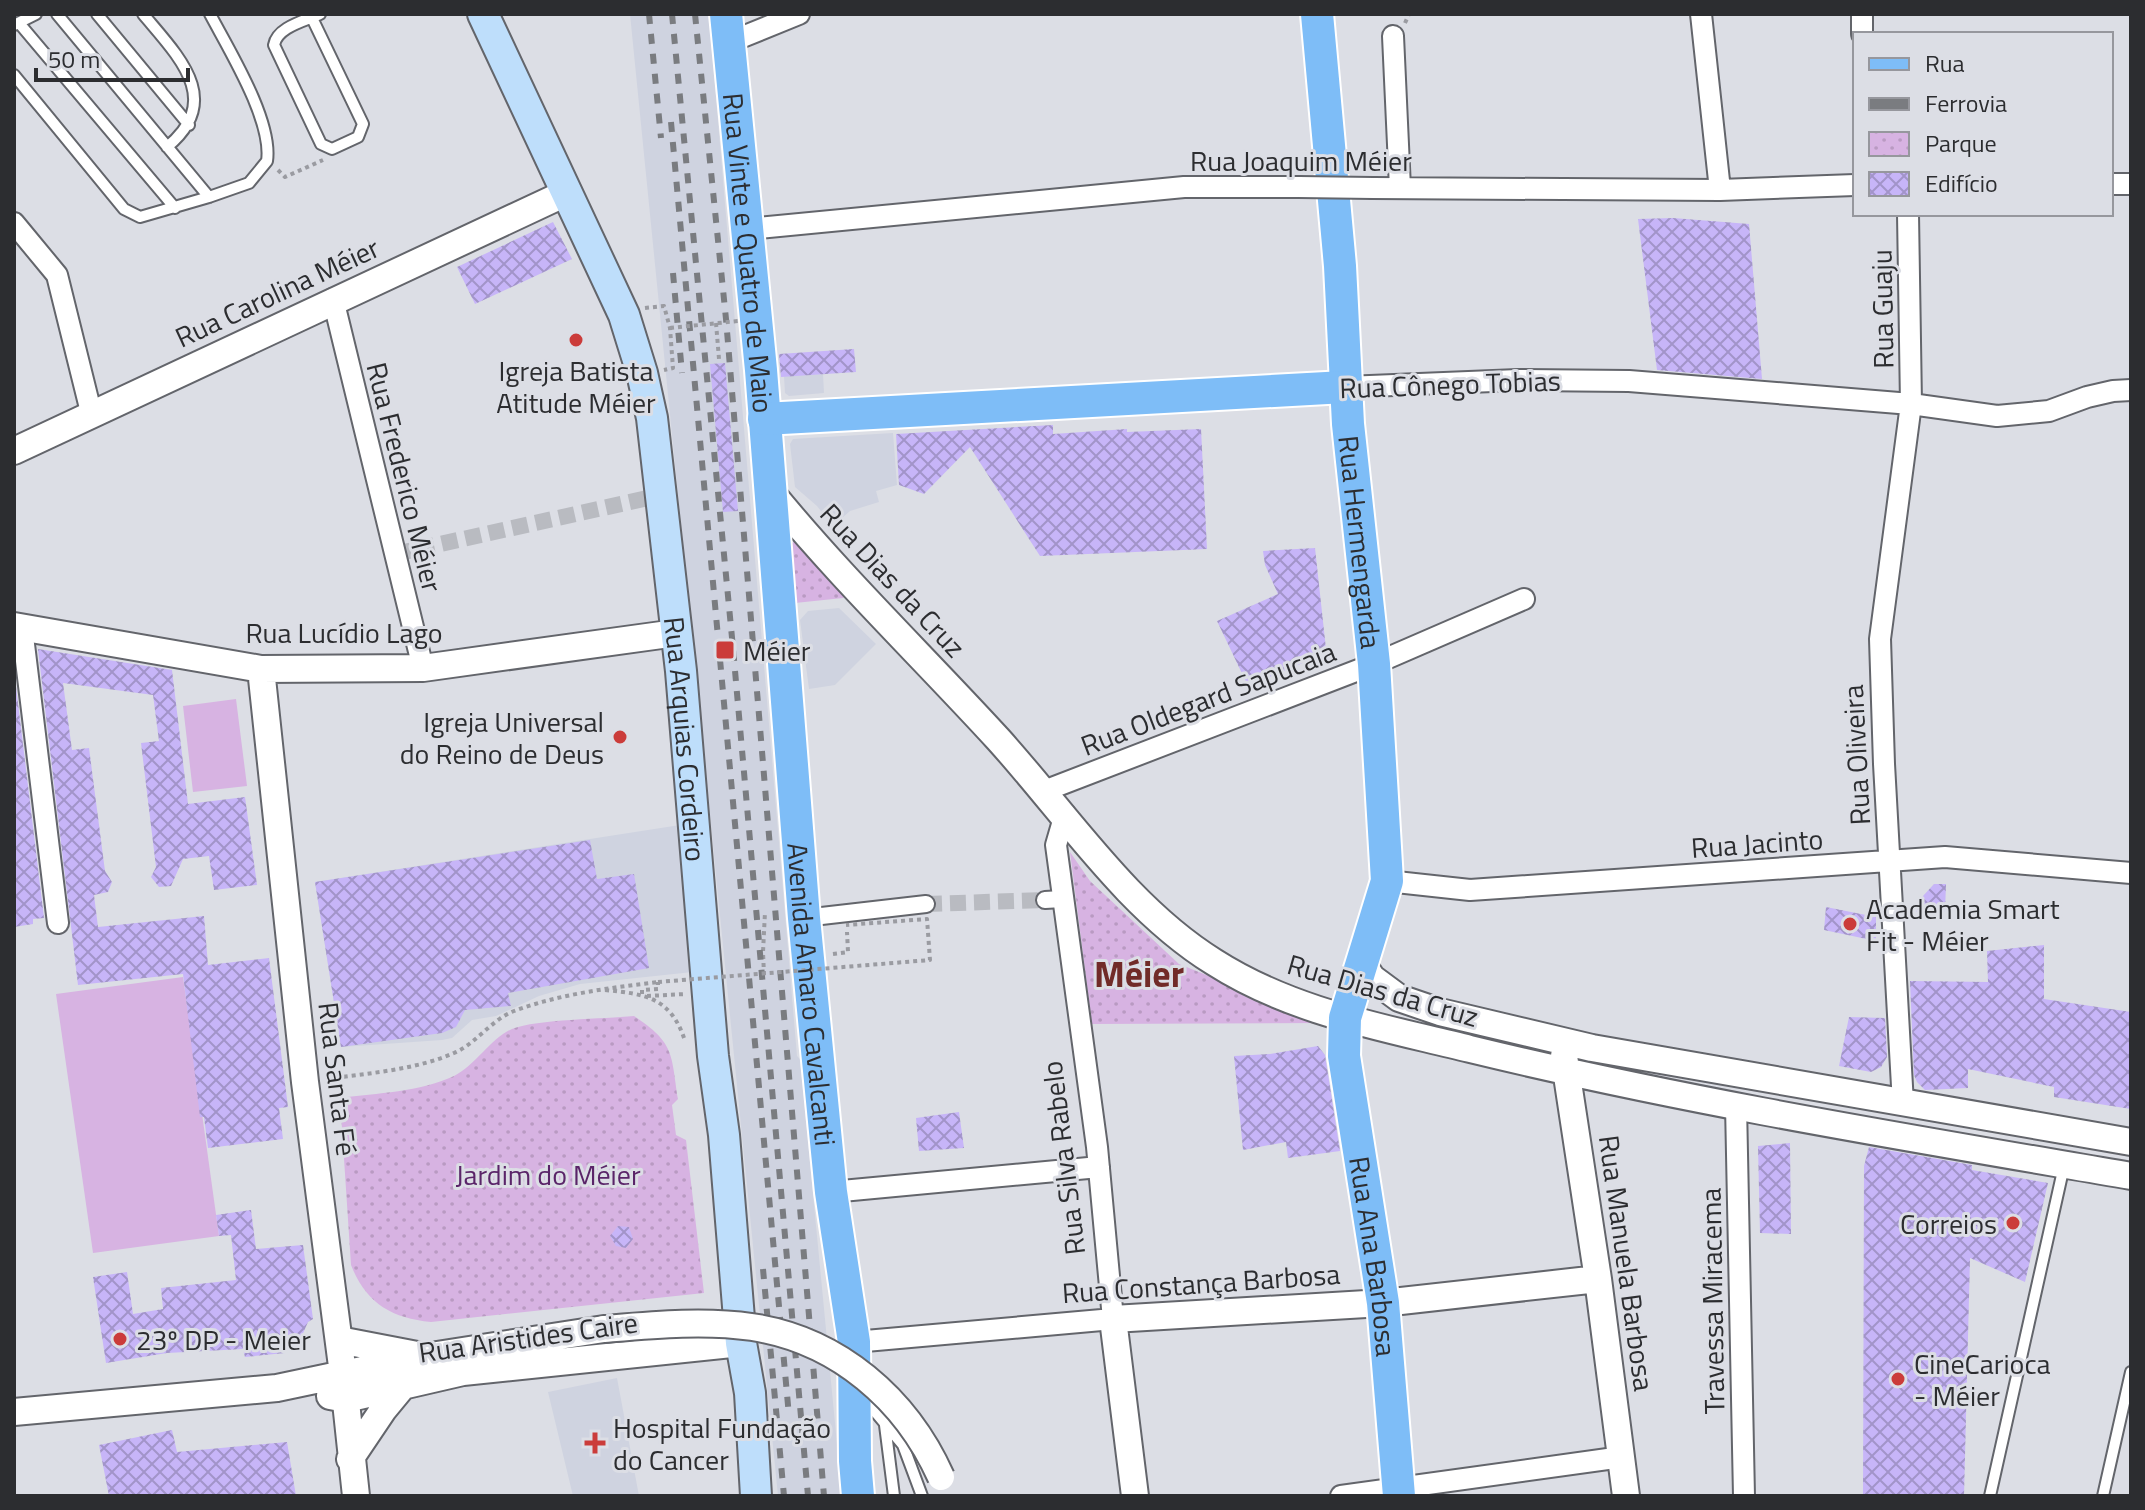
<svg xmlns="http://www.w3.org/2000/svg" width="2145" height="1510" viewBox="0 0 2145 1510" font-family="'Titillium Web',sans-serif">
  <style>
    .built { fill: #cfd3e0 }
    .grass { fill: #d7b3e2 }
    .park { fill: url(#park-dots) }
    .building { fill: url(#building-cross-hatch) }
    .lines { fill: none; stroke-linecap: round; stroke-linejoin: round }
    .pedestrian-tunnel { stroke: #b9bbc1; stroke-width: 16; stroke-dasharray: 16 8; stroke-linecap: butt }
    .service-casing { stroke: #63656b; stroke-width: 14 }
    .pedestrian-casing { stroke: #63656b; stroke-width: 20 }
    .minor-casing { stroke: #63656b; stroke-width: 24 }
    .tertiary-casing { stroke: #63656b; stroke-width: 30 }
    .secondary-casing { stroke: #63656b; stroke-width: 34 }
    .primary-casing { stroke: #fff; stroke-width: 36 }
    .path { stroke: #9a9ba1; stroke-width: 4; stroke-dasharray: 4 4; stroke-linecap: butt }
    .service { stroke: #fff; stroke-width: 10 }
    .pedestrian { stroke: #fff; stroke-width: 16 }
    .minor { stroke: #fff; stroke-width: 20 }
    .tertiary { stroke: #fff; stroke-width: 26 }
    .secondary { stroke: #bedefb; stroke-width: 30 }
    .primary { stroke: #7ebdf7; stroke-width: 32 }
    .rail { stroke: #7a7c80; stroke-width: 6; stroke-dasharray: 10 10; stroke-linecap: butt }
    .minor-bridge-casing { stroke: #63656b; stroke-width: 24; stroke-linecap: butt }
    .tertiary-bridge-casing { stroke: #63656b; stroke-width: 30; stroke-linecap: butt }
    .path-bridge { stroke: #9a9ba1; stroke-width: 4; stroke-dasharray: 4 4; stroke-linecap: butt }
    .minor-bridge { stroke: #fff; stroke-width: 20 }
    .tertiary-bridge { stroke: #fff; stroke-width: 26 }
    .poi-dot { fill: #cb3c3a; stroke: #dcdee5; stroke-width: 3 }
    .labels { text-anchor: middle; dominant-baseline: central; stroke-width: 6; stroke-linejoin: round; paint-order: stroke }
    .street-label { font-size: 28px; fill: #2c2d30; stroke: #dcdee5 }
    .poi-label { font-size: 28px; fill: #2c2d30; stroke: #dcdee5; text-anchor: start }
    .park-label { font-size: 28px; fill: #5a2469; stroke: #dcdee5 }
    .district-label { font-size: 36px; font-weight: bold; fill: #712b28; stroke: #dcdee5 }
  </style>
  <defs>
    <pattern id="park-dots" width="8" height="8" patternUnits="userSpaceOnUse" patternTransform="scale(2)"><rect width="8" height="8" fill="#d7b3e2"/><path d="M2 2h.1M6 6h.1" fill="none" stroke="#b99ac2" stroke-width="1.8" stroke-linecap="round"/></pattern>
    <pattern id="building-cross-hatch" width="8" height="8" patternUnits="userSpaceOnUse" patternTransform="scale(2)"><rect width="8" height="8" fill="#c7b5f8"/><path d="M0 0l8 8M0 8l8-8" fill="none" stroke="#a294c9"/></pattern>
  </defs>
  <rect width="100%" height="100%" fill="#dcdee5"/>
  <path class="built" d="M630,14H709L797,1056L800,1059L842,1496H778Z
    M823,374L824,393L789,396L785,393L784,376Z
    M893,433L897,485L876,491L879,502L850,511L833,526L817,506L795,487L790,444L793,439Z
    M839,608L876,644L835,685L809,689L800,620L808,611Z
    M680,825L702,971L580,984L539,996L496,1016L472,1020L452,1038L442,1040L341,1047L315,882Z
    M617,1378L639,1496H573L548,1392Z"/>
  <path class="grass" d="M236,699L247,786L193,792L183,706Z
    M183,977L219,1236L93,1253L56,994Z"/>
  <path class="park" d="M797,539L850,591L843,598L795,603L789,546Z
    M1070,852L1090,881L1179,964L1325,1023L1092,1024Z
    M634,1016C675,1043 671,1054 678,1099L672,1105L676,1135L686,1140L704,1293L431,1322C391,1318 366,1303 351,1265L340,1098C377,1093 420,1092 454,1076C476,1065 492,1037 512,1029C537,1019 604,1019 634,1016Z"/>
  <path class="building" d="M1673,218L1749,224L1762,379L1657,370L1638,219Z
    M553,222L572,259L475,304L457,267Z
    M854,349L856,372L781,377L779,354Z
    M725,363L738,511L723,512L710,364Z
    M1053,425V434L1127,429V432L1201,429L1207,549L1040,556L970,447L924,494L899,485L896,434Z
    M1315,548L1326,649L1312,659L1248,686L1217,621L1278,594L1265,565L1263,551Z
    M38,649L172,670L188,804L245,797L257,885L214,890L209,856L183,859L171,886L159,887L151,877L156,867L141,743L159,741L153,695L63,683L72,750L89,748L105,871L112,882L108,892L94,895L98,927L204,916L208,965L269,958L288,1107L279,1108L283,1139L208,1148L204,1117H200L183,974L78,985Z
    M14,670L44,918L33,919V924L14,927Z
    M590,840L597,879L634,874L649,968L508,993L511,1006L465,1010L456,1027L442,1033L341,1047L315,882Z
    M1934,884H1946L1945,912H1916L1923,896Z
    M1826,907L1876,917V941L1824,930Z
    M2044,945V999L2131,1012V1109L2054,1097V1087L1968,1069V1088L1925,1090L1917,1082L1914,1075L1910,981L1988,982L1987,951Z
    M1849,1017L1885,1018L1887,1057L1881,1067L1871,1072L1839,1066Z
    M1318,1046L1325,1055L1340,1151L1288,1158L1286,1142L1243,1150L1234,1056L1270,1054Z
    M959,1112L964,1148L919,1151L916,1118Z
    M1790,1143L1791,1234L1760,1233L1758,1146Z
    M1869,1147L1972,1165V1170L2048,1183L2025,1282L1970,1258L1964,1496H1863L1864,1166Z
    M251,1210L256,1249L303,1245L313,1319L308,1322L300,1340L285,1349V1353L245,1357L243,1349L167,1353L106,1363L93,1277L127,1272L133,1314L163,1309L161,1288L236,1280L231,1235L219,1236L216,1215Z
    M618,1226L629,1227L633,1239L626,1248L616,1246L610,1236Z
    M172,1430L177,1452L287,1442L296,1496H109L99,1445Z"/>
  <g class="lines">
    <path class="pedestrian-tunnel" d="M395,554L648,498
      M926,904L1045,900"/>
    <defs>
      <path id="service" d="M57,14L209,197
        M97,14L189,125
        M143,14C179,57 224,100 167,147
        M312,18L363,124L358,137L332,149L321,144L274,45C277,27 305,21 320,14
        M19,23L175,208
        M14,25L36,14
        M14,75L124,209L140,217L209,197L249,183L267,161C273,121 229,50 210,14
        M862,1396L903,1445L922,1496
        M885,1425L894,1496
        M1990,1496L2064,1166
        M2103,1496L2131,1372"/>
      <path id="pedestrian" d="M1045,900L1062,899
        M804,918L926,904"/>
      <path id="minor" d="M1701,14L1720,190
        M1862,14V34
        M1393,36L1400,188
        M730,42L799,14
        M2111,184H2131
        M1373,188L1720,190L1855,185
        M14,223L57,275L92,416
        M748,229L1184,187H1299
        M333,299L423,668
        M1345,387L1518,380L1629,381L1911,404L1997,416L2049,411L2087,397L2113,391L2131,390
        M22,628L58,923
        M1044,791L1374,664L1524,599
        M1387,881L1470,890L1945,857L2131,873
        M1903,1104L1884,764L1880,639L1911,404L1908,214
        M1736,1105L1744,1496
        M831,1192L1099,1167
        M854,1342L1113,1319L1097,1147L1056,845L1065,814
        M1341,1496L1622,1457"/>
      <path id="tertiary" d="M14,451L568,192
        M770,491C841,578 922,656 998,739C1066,814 1127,908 1214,962C1292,1012 1382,1027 1470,1049C1688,1102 1910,1138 2131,1176
        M14,626L261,669L423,668L676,633
        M261,669L305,1082L343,1374L356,1496
        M1362,963L1372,978L1399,998L1440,1012L1592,1048L2131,1142
        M1564,1056L1598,1279L1626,1496
        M339,1340L417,1355
        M330,1396L346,1399L463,1372L741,1343
        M14,1412L277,1388L424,1357L604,1329
        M350,1459L383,1410L402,1387
        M1135,1496L1113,1319L1383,1303L1598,1279"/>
      <g id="secondary">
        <path id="s1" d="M483,14L624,315L642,373L652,418L681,671L713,1056L724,1135L741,1343L750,1393L756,1496"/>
      </g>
      <g id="primary">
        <path id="s2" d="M726,14L761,370L804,918L831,1192L854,1342L855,1461L858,1496"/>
        <path id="s3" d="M1317,14L1340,266L1348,424L1374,664L1387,881L1345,1018L1344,1056L1383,1303L1399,1496"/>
        <path d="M764,419L1345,387"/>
      </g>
    </defs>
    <use href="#service" class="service-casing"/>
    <use href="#pedestrian" class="pedestrian-casing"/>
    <use href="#minor" class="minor-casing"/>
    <use href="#tertiary" class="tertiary-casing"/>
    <use href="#secondary" class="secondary-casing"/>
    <use href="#primary" class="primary-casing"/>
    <path class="path" d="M1405,23L1409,14
      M278,170L285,177L323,160
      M645,308L664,306L670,328L673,368L664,370
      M716,323L719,359
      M833,954L848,952L847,932
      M764,975L763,952L765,912
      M605,990C645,994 671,997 685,1041
      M642,994V990L658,989V982
      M647,996L686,994
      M328,1079C369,1073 415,1070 454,1053C477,1043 491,1020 514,1011C560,994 609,988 658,982"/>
    <use href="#service" class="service"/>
    <use href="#pedestrian" class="pedestrian"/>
    <use href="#minor" class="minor"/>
    <use href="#tertiary" class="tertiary"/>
    <use href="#secondary" class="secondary"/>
    <use href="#primary" class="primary"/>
    <path class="rail" d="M649,14L661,138
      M672,14L733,648L808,1496
      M695,14L726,319L824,1496
      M671,122L789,1416
      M673,273L682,373
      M763,1269L784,1496"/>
    <defs>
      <path id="minor-bridge" d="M1299,187L1373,188"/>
      <path id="tertiary-bridge" d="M604,1329C652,1325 704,1320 752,1327C838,1340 906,1399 941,1477"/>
    </defs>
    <use href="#minor-bridge" class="minor-bridge-casing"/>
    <use href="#tertiary-bridge" class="tertiary-bridge-casing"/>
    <path class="path-bridge" d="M670,328L738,321
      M658,982L930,960L927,919L846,925"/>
    <use href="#minor-bridge" class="minor-bridge"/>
    <use href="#tertiary-bridge" class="tertiary-bridge"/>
  </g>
  <g class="poi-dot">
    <circle cx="576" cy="340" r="8"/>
    <rect x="715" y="640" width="20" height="20" rx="4"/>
    <circle cx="620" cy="737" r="8"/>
    <circle cx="1850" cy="924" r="8"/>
    <circle cx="2013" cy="1223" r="8"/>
    <circle cx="120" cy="1339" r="8"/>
    <circle cx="1898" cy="1379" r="8"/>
    <path d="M591 1431h8v8h8v8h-8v8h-8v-8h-8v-8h8z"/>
  </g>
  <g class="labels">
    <g class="street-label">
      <text x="1301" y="160">Rua Joaquim Méier</text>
      <text stroke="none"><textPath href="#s2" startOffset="240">Rua Vinte e Quatro de Maio</textPath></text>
      <text transform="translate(277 292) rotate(-25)">Rua Carolina Méier</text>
      <text transform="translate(1882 309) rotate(-91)">Rua Guaju</text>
      <text transform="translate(1450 384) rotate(-2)">Rua Cônego Tobias</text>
      <text transform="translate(405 477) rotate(76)">Rua Frederico Méier</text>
      <text stroke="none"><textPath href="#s3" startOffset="530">Rua Hermengarda</textPath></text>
      <text transform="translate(893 580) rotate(47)">Rua Dias da Cruz</text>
      <text x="344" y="632">Rua Lucídio Lago</text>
      <text transform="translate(1208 698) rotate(-21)">Rua Oldegard Sapucaia</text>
      <text stroke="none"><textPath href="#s1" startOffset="762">Rua Arquias Cordeiro</textPath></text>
      <text transform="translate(1856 755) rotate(-93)">Rua Oliveira</text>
      <text transform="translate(1757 843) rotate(-4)">Rua Jacinto</text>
      <text transform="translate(1383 990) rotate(16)">Rua Dias da Cruz</text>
      <text stroke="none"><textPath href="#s2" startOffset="984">Avenida Amaro Cavalcanti</textPath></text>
      <text transform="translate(338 1079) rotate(83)">Rua Santa Fé</text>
      <text transform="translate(1063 1158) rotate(-97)">Rua Silva Rabelo</text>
      <text stroke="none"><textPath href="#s3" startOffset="1254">Rua Ana Barbosa</textPath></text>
      <text transform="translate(1627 1263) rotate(82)">Rua Manuela Barbosa</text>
      <text transform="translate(1201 1283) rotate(-4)">Rua Constança Barbosa</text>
      <text transform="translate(1712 1301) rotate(-91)">Travessa Miracema</text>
      <text transform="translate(528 1337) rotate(-8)">Rua Aristides Caire</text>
    </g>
    <g class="poi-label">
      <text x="576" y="370" text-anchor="middle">Igreja Batista<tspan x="576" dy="32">Atitude Méier</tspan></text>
      <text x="743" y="650">Méier</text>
      <text x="604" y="721" text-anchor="end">Igreja Universal<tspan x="604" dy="32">do Reino de Deus</tspan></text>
      <text x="1866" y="908">Academia Smart<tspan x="1866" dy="32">Fit - Méier</tspan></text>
      <text x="1997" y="1223" text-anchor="end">Correios</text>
      <text x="136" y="1339">23º DP - Meier</text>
      <text x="1914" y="1363">CineCarioca<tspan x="1914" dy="32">- Méier</tspan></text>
      <text x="613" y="1427">Hospital Fundação<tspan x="613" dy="32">do Cancer</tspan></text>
    </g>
    <g class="park-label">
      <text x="548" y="1174">Jardim do Méier</text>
    </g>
    <g class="district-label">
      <text x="1139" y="973">Méier</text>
    </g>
  </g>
  <rect width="2145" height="1510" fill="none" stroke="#2c2d30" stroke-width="32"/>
  <rect x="1853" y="32" width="260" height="184" fill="#dcdee5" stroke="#96979d" stroke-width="2"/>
  <rect x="1869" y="58" width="40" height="12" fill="#7ebdf7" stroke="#96979d" stroke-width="2"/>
  <text x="1925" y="72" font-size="24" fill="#2c2d30">Rua</text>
  <rect x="1869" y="98" width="40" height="12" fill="#7a7c80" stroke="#96979d" stroke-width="2"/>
  <text x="1925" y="112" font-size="24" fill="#2c2d30">Ferrovia</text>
  <rect x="1869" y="132" width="40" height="24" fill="url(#park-dots)" stroke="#96979d" stroke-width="2"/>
  <text x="1925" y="152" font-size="24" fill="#2c2d30">Parque</text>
  <rect x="1869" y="172" width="40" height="24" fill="url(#building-cross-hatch)" stroke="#96979d" stroke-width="2"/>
  <text x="1925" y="192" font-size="24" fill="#2c2d30">Edifício</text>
  <path d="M36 68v12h152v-12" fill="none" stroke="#2c2d30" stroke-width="4"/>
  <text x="48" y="68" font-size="24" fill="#2c2d30" stroke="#dcdee5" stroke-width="6" paint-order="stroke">50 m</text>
</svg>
